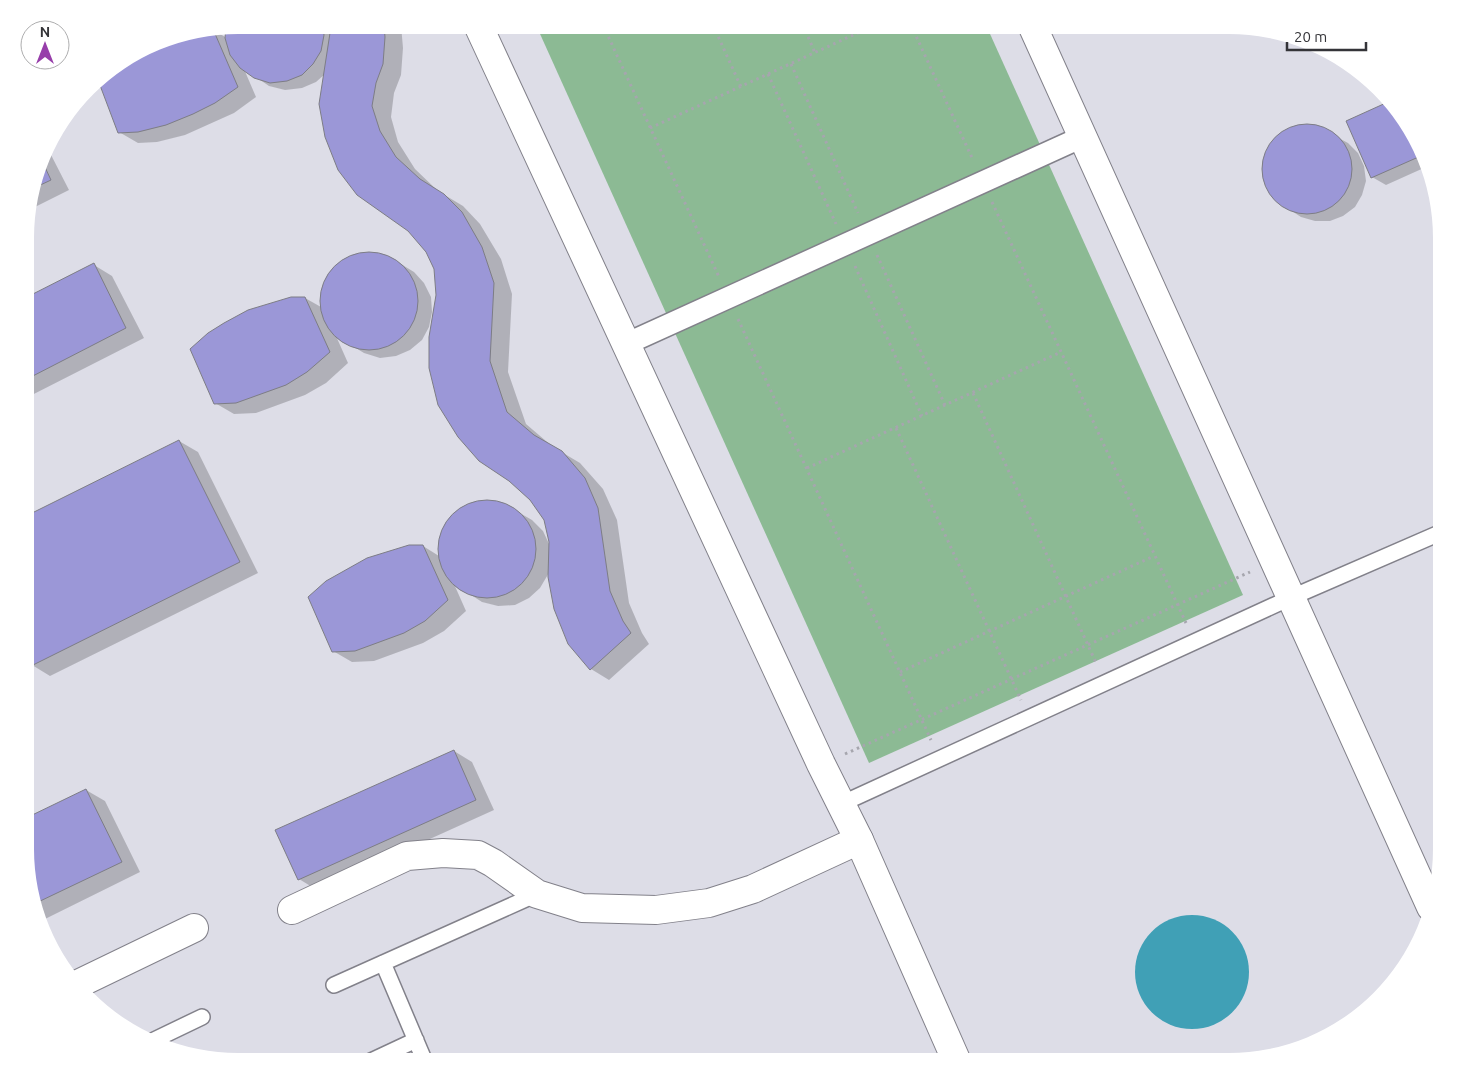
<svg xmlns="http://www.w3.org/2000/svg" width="1467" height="1087" viewBox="0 0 1467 1087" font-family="Ubuntu,sans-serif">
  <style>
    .green { fill: #8cba94 }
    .water { fill: #40a0b6 }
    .shadow { fill: #0003 }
    .building { fill: #9b97d7; stroke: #7d7d85 }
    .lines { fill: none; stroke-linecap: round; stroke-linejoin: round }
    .service-casing { stroke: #82818a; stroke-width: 18 }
    .pedestrian-casing { stroke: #82818a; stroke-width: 24 }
    .minor-casing { stroke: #82818a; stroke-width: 30 }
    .tertiary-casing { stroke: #82818a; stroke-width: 30 }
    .path { stroke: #a6a6ae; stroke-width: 3; stroke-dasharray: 2.5 4; stroke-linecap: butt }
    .service { stroke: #fff; stroke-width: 15 }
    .pedestrian { stroke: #fff; stroke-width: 21 }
    .minor { stroke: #fff; stroke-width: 28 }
    .tertiary { stroke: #fff; stroke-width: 28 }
  </style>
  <rect width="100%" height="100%" fill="#dddde7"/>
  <path class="green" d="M536,25H986L1243,595L869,763Z"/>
  <path class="water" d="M1135 972a57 57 0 1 1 114 0a57 57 0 1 1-114 0Z"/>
  <path class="shadow" d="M238,25H401L403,48L401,75L394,93L391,117L398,142L415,169L438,191L463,206L480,224L501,259L512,294L508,372L526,424L553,447L580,463L603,489L617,520L629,603L642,633L649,644L609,680L591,669L550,571L540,588L529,598L515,605L498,606L482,602L454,584L466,611L444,631L423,643L374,661L352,662L333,651L423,546L439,556L441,537L447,522L459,510L474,503L489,501L504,504L532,520L543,531L550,546L545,519L438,295L435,269L427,251L325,74L316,82L302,88L285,90L269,86L244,69L256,97L234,113L185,135L157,142L138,143L119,132L99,80L111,70L145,50L172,39L213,30L227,38V27Z
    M1389,103L1420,144L1426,167L1386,185L1372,177L1348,122Z
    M1306,125L1320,128L1348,143L1358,153L1364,166L1366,181L1362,195L1355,207L1343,216L1330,221H1315L1301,217L1287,208L1275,199L1267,188L1263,174L1264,159L1270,146L1279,135L1292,128Z
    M48,149L69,190L27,211V210Z
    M371,253L386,255L414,272L424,283L431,297L432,312L429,327L422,340L410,350L396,356L380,358L364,353L336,336L348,363L326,383L305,395L256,413L234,414L215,403L305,298L321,307L322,289L329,274L340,262L355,255Z
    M94,265L112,276L144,338L26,398L27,299Z
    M179,441L198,452L258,573L50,676L32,665L26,653V517Z
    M454,751L472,762L494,810L317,890L299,879Z
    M86,790L105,801L140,872L41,921L25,864L26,820Z"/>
  <path class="building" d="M238,25H323L324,35L321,51L313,64L302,75L287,81L270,83L254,78L240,68L230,55L225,38L226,27Z
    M328,25H384L385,37L383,64L376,83L372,106L380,131L396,157L420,179L444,194L462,212L482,247L494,283L490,361L507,412L534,435L562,451L585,478L598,508L610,591L623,621L631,633L590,670L568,644L554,609L548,577L549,542L544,520L530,500L509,481L479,461L458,437L438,405L429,368V337L436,295L434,269L426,252L408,231L357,195L338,170L325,137L319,104L330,33Z
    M213,29L238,87L215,103L193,114L166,125L138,132L118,133L98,80L106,73L158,43L172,37Z
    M1388,102L1420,144L1423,155L1371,178L1346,121Z
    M1262 169a45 45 0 1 1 90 0a45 45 0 1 1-90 0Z
    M43,163L51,180L34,188Z
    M320 301a49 49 0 1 1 98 0a49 49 0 1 1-98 0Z
    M94,263L126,328L27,379V297Z
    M291,297H305L330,352L307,372L286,385L236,403L214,404L190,349L208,333L224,323L248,310Z
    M179,440L240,562L31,666L26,656V516Z
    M438 549a49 49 0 1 1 98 0a49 49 0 1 1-98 0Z
    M409,545H423L448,600L425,621L404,633L355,651L332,652L308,597L326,581L367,558Z
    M454,750L476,800L298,880L275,830Z
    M86,789L122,862L36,903L25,864L26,818Z"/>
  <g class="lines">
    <defs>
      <path id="service" d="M841,804L1290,598L1442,532
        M383,963L425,1062
        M334,985L537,894
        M150,1042L202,1017
        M369,1062L416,1040"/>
      <path id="pedestrian" d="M626,344L1082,137"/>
      <path id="minor" d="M292,910L407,856L443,853L478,855L493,863L537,894L582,908L656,910L709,903L753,889L859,840"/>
      <path id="tertiary" d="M478,25L821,764L859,840L957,1062
        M1032,25L1431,907
        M78,984L194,928"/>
    </defs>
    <use href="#service" class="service-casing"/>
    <use href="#pedestrian" class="pedestrian-casing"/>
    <use href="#minor" class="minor-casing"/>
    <use href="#tertiary" class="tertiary-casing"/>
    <path class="path" d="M603,25L719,277
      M713,25L741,87
      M803,25L815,53
      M911,25L973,160
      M791,64L858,213
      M768,74L836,224
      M650,128L875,25
      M992,202L1186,623
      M877,255L945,405
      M855,266L922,416
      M738,319L931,740
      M973,393L1097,665
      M896,428L1021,700
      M807,468L1061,352
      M900,672L1154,556
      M845,754L1250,572"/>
    <use href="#service" class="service"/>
    <use href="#pedestrian" class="pedestrian"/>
    <use href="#minor" class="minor"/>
    <use href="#tertiary" class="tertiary"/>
  </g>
  <path d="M0 0H1467V1087H0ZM238 34H1229A204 204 0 0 1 1433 238V849A204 204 0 0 1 1229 1053H238A204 204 0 0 1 34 849V238A204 204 0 0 1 238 34Z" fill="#fff" fill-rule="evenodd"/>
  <g transform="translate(45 45)"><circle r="24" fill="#ffffff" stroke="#aeaeaf"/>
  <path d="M0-4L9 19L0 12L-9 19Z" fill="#973eaa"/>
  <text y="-8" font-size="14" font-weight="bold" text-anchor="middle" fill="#343438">N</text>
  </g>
  <path d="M1287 42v8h79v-8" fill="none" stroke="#343438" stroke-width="2.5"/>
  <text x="1294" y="42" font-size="15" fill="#343438" stroke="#ffffff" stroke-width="4" paint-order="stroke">20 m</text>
</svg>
